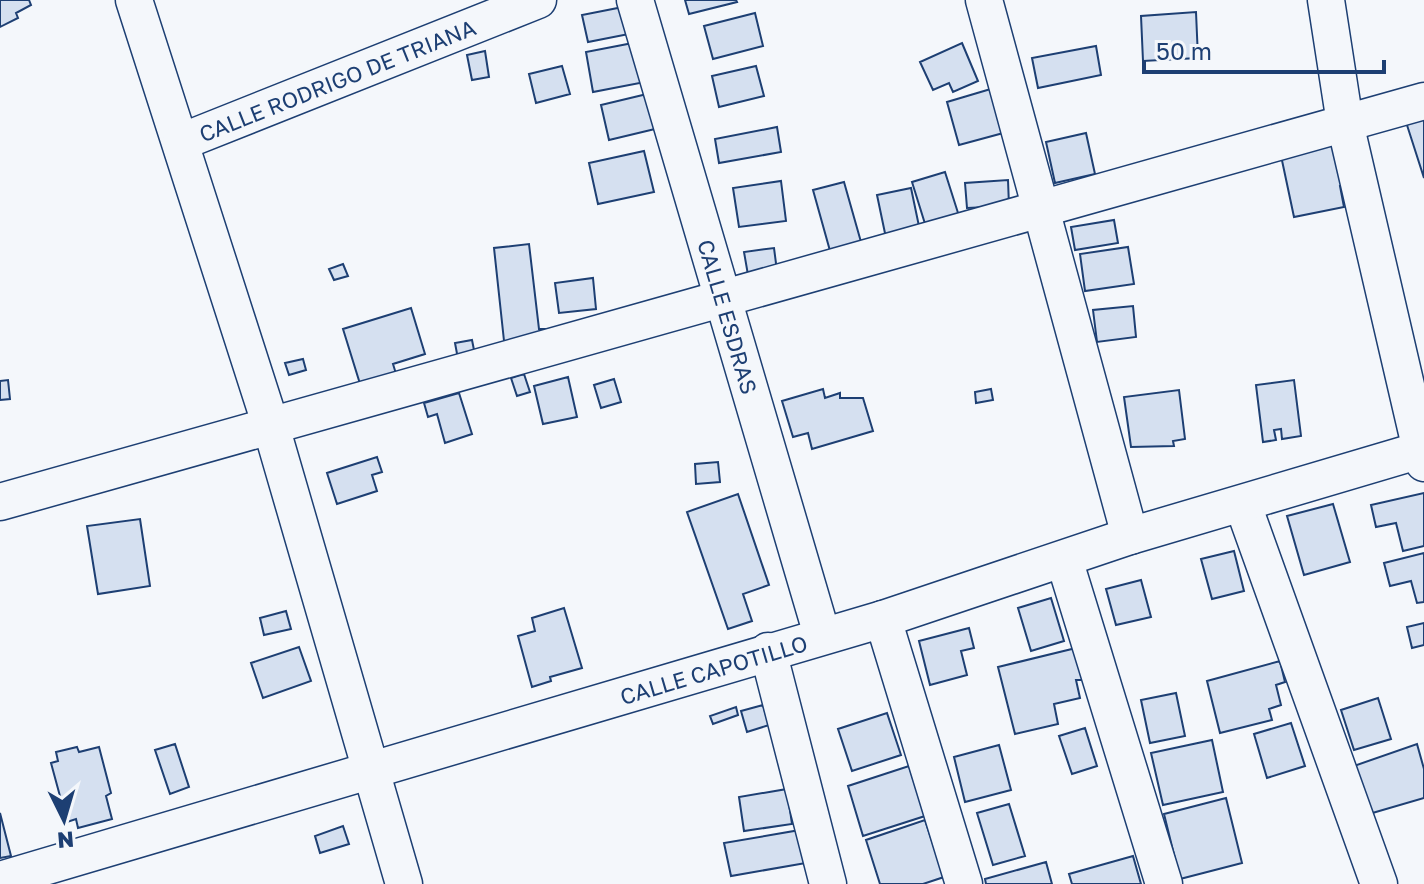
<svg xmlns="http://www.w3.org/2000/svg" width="1424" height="884" viewBox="0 0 1424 884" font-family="'Golos Text',sans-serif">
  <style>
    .building { fill: #d5e0f0; stroke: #1d3f73; stroke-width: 2 }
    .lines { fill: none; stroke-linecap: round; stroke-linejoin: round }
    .minor-casing { stroke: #1d3f73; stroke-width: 39 }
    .minor { stroke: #f4f7fb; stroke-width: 36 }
    .labels { text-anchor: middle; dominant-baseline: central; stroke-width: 6; stroke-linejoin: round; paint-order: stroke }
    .street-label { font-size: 22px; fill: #1d3f73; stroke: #f4f7fb }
  </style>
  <rect width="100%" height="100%" fill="#f4f7fb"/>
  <path class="building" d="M0,0H29L31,5L16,13L18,18L0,27Z
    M685,0H736L737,2L689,14Z
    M628,6L634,33L588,42L582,15Z
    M1196,12L1198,58L1143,61L1141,16Z
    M755,13L763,46L713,59L704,26Z
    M638,42L645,82L593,92L586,52Z
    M962,43L978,81L953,92L949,83L933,90L920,62Z
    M1096,46L1101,75L1038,88L1032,58Z
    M485,51L489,77L472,80L467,55Z
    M562,66L570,94L536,103L529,74Z
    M756,66L764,96L719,107L712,76Z
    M994,88L1007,132L959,145L947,102Z
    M647,94L655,129L609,140L601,105Z
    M1424,116V178L1406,122Z
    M777,127L781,152L719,163L715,139Z
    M1086,133L1095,174L1055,183L1046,142Z
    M1337,138L1348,184L1340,186L1344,207L1294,217L1280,151Z
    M644,151L654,192L598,204L589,163Z
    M945,172L959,216L926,227L912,182Z
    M1008,180L1009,206L967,208L965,183Z
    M781,181L786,221L739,227L733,188Z
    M844,182L863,249L832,258L813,190Z
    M911,188L920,231L886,238L877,195Z
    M1114,220L1118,243L1075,250L1071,227Z
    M529,244L539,329H545L546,339L505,350L494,248Z
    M1128,247L1134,284L1085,291L1080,254Z
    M774,248L777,271L748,275L744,252Z
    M343,264L348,276L334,280L329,269Z
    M593,278L596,309L559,313L555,283Z
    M1133,306L1136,337L1097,342L1093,310Z
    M411,308L425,354L393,364L397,377L361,387L343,329Z
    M472,340L475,355L458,359L455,343Z
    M303,359L306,370L289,375L285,363Z
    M524,374L530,392L517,396L511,378Z
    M568,377L577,417L543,424L534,386Z
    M614,379L621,402L601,408L594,385Z
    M8,380L10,399L0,400V381Z
    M1294,380L1301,436L1282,439L1281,429L1274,430L1276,440L1263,442L1256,385Z
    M823,389L825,398L840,393V398H863L873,431L812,449L808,433L793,437L782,401Z
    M991,389L993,400L976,403L975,392Z
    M1179,390L1185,439L1173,441L1174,446L1131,447L1124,397Z
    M459,393L472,434L445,443L437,414L428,417L424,403Z
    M377,457L382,472L372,475L377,491L337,504L327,473Z
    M718,462L720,482L696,484L695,464Z
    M1424,493V546L1403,551L1396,523L1376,527L1371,505Z
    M738,494L769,585L743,594L752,621L728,629L687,512Z
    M1333,504L1350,562L1304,575L1287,516Z
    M140,519L150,586L98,594L87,526Z
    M1234,551L1244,591L1212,599L1201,559Z
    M1424,553V602L1417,603L1411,581L1390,586L1384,563Z
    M1141,580L1151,617L1116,625L1106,589Z
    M1051,598L1064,641L1031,651L1018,608Z
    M564,608L582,668L550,677L551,681L532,687L518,636L535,631L532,618Z
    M286,611L291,629L264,635L260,618Z
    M1424,623V645L1412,648L1407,627Z
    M969,628L974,648L961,651L967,675L930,685L919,641Z
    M299,647L311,681L263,698L251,663Z
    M1076,648L1084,680H1076L1080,698L1054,704L1058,724L1015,734L998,667Z
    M1280,661L1285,682L1276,685L1281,705L1269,709L1272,720L1220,733L1207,681Z
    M1176,693L1185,736L1150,743L1141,700Z
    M1378,698L1391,739L1354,750L1341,710Z
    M763,705L769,725L747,732L741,711Z
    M736,707L738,715L713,724L710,716Z
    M887,713L901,755L852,771L838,729Z
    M1291,723L1305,766L1267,778L1254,734Z
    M1085,728L1097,766L1072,774L1059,736Z
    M1212,740L1223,792L1163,805L1151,753Z
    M175,744L189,787L170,794L155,750Z
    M1417,744L1424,769V798L1369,814L1351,767Z
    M999,745L1011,790L965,802L954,757Z
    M77,747L79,752L99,747L111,793L106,796L112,819L78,828L76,819L67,822L51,763L58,761L56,752Z
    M909,766L925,816L863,836L848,786Z
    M787,789L792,824L744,831L739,797Z
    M1226,798L1242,863L1180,879L1164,814Z
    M1009,804L1025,856L993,865L977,813Z
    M0,813L11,856L0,858Z
    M925,820L944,877L923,884H880L866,840Z
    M343,826L349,844L320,853L315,836Z
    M800,830L806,863L731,876L724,843Z
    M1133,856L1141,884H1072L1069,874Z
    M1046,862L1052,884H986L985,879Z"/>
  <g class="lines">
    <defs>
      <g id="minor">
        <path d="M134,0L270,423L404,884"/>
        <path id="s1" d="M635,0L822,635"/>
        <path d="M984,0L1130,536"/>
        <path d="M1326,0L1345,123L1424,463"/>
        <path id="s2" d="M181,142L538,0"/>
        <path d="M0,502L1424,101"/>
        <path d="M1243,505L1379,884"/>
        <path d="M1064,559L1164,884"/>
        <path d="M883,619L964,884"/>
        <path d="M768,651L828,884"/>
        <path id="s3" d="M0,880L883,619L1130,536L1424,449"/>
      </g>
    </defs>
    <use href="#minor" class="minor-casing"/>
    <use href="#minor" class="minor"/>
  </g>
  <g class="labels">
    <g class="street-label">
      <text stroke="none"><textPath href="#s2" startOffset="168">CALLE RODRIGO DE TRIANA</textPath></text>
      <text stroke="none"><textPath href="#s1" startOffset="330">CALLE ESDRAS</textPath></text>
      <text stroke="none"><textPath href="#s3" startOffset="744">CALLE CAPOTILLO</textPath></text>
    </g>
  </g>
  <g transform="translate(64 820) rotate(175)" stroke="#f4f7fb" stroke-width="6" paint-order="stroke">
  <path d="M0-6L14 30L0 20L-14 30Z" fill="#1d3f73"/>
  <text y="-12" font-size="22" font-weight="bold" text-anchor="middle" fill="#1d3f73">N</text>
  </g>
  <path d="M1144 60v12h240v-12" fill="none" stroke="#1d3f73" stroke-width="4"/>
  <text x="1156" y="60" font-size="24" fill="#1d3f73" stroke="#f4f7fb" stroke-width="6" paint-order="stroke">50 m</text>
</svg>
